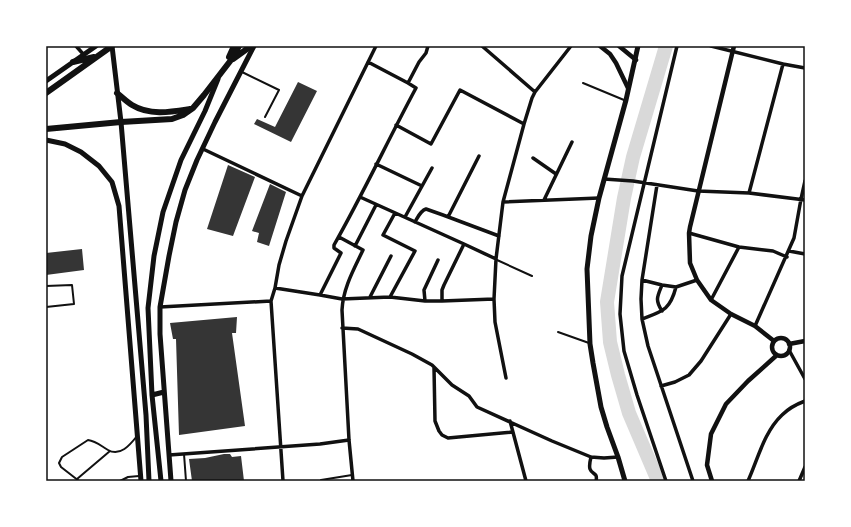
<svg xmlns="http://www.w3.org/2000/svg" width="851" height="527" viewBox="0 0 851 527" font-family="'Sofia Sans Condensed',sans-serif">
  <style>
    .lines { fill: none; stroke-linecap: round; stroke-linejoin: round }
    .river { stroke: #d9d9d9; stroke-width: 14 }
    .building { fill: #353535 }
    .service { stroke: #111; stroke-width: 2 }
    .minor { stroke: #111; stroke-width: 3.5 }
    .tertiary { stroke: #111; stroke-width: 4.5 }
    .secondary { stroke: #111; stroke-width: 5 }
    .trunk { stroke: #111; stroke-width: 6 }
    .neatline { fill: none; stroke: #111; stroke-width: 1.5 }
  </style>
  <rect width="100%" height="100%" fill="#fff"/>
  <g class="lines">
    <path class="river" d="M658,481L629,413L618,375L610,342L607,302L624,198L633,157L666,46"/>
  </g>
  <path class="building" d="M298,82L317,91L291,142L254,124L257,119L275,127Z
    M228,165L255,177L233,236L207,229Z
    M270,184L286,192L269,246L257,242L259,233L252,231Z
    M82,249L84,270L46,275V253Z
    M237,317L236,333H232L245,426L179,435L176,339H173L170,323Z
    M224,454H230L232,457L241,456L244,481H192L189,459L205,458Z"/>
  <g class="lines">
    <path class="service" d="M242,72L279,90L265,117
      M583,83L624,100
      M497,260L532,276
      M46,286L72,285L74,304L46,307
      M558,332L589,343
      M184,454L186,481
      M77,479L110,451
      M321,480L352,475
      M79,481L61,467L59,463L62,457L88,440C96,441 101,446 108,450C120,457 130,445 137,436
      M120,481L128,477L139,476"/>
    <path class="minor" d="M76,46L84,55
      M482,46L535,92
      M711,46L783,64L805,68
      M408,83L419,62L426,53L428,46
      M396,125L431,144L460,90L524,124
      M203,149L302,196
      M533,158L556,174
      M376,164L422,186
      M604,179L633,181L698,191L749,193L805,200
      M657,185L642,280L641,299L642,319L648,346L693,481
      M749,193L783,64
      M360,197L464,244L496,259
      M544,200L572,142
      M503,202L599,198
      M405,217L432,168
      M448,217L479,156
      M415,222C418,217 420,211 426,209L443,215L499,236
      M689,233L739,247L773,251L787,257
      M339,237L363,250C354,269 343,288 342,310L349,440L353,481
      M355,246L376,205
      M789,251L805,254
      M642,280L662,285L676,287L697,280
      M275,288L279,265L286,241L302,196L376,46
      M320,295L341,253L334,248V245C363,194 388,140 416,88L408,83L368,62
      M370,297L391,256
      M390,297L415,251L383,235L395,213
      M711,300L739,247
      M271,301L283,481
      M425,301L424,290L438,260
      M442,301V290L444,285L464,244
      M160,307L271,301L275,288L320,295L342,299L390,297L425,301H442L494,299
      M662,311C655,300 657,297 662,285
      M642,319C663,311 670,310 676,287
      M755,326L794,238L801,199L805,181
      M342,328L358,329L412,354L432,365L452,385L469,396L477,407L552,441L591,457L604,458L618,457
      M789,350L805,379
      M434,368L435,421L439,431L442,435L448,438L513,432
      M506,378L495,322L494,299L496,259L503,202L524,124L532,98L535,92L571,46
      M661,386L675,382L689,375L701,361L731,314
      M510,421L526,481
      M169,455L320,444L349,440
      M591,457C590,461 589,466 590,469C592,475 598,472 596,481
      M666,481L637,395L624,351L620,314L622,276L677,46
      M748,481C758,459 764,432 782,415C788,409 797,404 805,401
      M799,481L805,467"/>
    <path class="tertiary" d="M600,46L610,54L616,63L628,88
      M619,46L636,60
      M734,46L690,227L689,233L690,263L697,280L711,300L731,314L755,326L774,341
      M772 347a9 9 0 1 1 18 0a9 9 0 1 1-18 0Z
      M789,344L805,341
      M712,481L707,465L711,434L726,404L748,381L777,355"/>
    <path class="secondary" d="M112,46L121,122L146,415L149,481
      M46,81L96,46
      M46,140L65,144L81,152L99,166L112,182L119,206L141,481
      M152,395L164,392
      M161,481L152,395L148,308L154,256L163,212L181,160L205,111L218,79
      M171,481L160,334V307L169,256L176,222L185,190L197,160L215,122L254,46
      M625,481L618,457L607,427L601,407L593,363L590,344L587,269L591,236L599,198L626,100L638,46"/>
    <path class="trunk" d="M229,57L234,46
      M233,59L251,46
      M73,62L94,57
      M46,93L112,46
      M117,93C122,97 127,102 132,105C150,116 171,112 190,109
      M46,129L121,122L172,119L183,115L193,108L204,95L231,60L239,46"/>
  </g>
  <rect width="851" height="527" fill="none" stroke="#ffffff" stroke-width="94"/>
  <rect x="47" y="47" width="757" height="433" class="neatline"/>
</svg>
